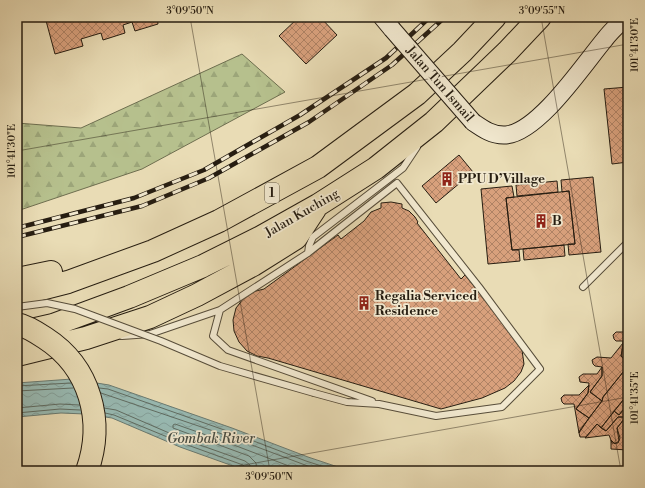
<svg xmlns="http://www.w3.org/2000/svg" width="645" height="488" viewBox="0 0 645 488" font-family="'Libre Bodoni',serif">
  <style>
    .forest { fill: url(#forest-firs); stroke: #6e6e4f }
    .water { fill: url(#water-waves); stroke: #6a7b72 }
    .lines { fill: none; stroke-linecap: round; stroke-linejoin: round }
    .shore { stroke: #5f6c62; stroke-width: 1 }
    .building { fill: url(#building-cross-hatch); stroke: #261d11 }
    .lane-casing { stroke: #574d3a; stroke-width: 8 }
    .secondary-casing { stroke: #261d11; stroke-width: 19 }
    .highway-casing { stroke: #261d11; stroke-width: 24 }
    .lane { stroke: #f1e8cf; stroke-width: 6 }
    .secondary { stroke: #f1e8cf; stroke-width: 17 }
    .highway { stroke: #e9dcb5; stroke-width: 22 }
    .rail-casing { stroke: #261d11; stroke-width: 4.5 }
    .rail { stroke: #f1e8cf; stroke-width: 3; stroke-dasharray: 9; stroke-linecap: butt }
    .lane-bridge-casing { stroke: #574d3a; stroke-width: 8; stroke-linecap: butt }
    .secondary-bridge-casing { stroke: #261d11; stroke-width: 19; stroke-linecap: butt }
    .highway-bridge-casing { stroke: #261d11; stroke-width: 24; stroke-linecap: butt }
    .lane-bridge { stroke: #f1e8cf; stroke-width: 6 }
    .secondary-bridge { stroke: #f1e8cf; stroke-width: 17 }
    .highway-bridge { stroke: #e9dcb5; stroke-width: 22 }
    .ticks { fill: none; stroke: #261d11; stroke-width: 1; stroke-opacity: 0.45 }
    .labels { text-anchor: middle; dominant-baseline: central; stroke-width: 3.5; stroke-linejoin: round; paint-order: stroke }
    .shield { fill: #f1e8cf; stroke: #635a4a; stroke-width: 1 }
    .shield-label { font-size: 12px; font-weight: bold; fill: #261d11 }
    .street-label { font-size: 13px; fill: #261d11; stroke: #f1e8cf }
    .poi-label { font-size: 13px; font-weight: bold; fill: #261d11; stroke: #f1e8cf; text-anchor: start }
    .water-label { font-size: 14px; font-style: italic; fill: #484c42; stroke: #f1e8cf }
    .neatline { fill: none; stroke: #261d11; stroke-width: 1.5 }
    .ticks-label { font-size: 10px; text-anchor: middle; fill: #261d11 }
  </style>
  <defs>
    <pattern id="forest-firs" width="22" height="20" patternUnits="userSpaceOnUse"><rect width="22" height="20" fill="#b6c08d"/><path d="M5 1l3.5 6h-7zM16 11l3.5 6h-7z" fill="#9ca579"/></pattern>
    <pattern id="water-waves" width="16" height="10" patternUnits="userSpaceOnUse"><rect width="16" height="10" fill="#98bab3"/><path d="M0 5q4-4 8 0t8 0" fill="none" stroke="#839f99"/></pattern>
    <pattern id="building-cross-hatch" width="8" height="8" patternUnits="userSpaceOnUse"><rect width="8" height="8" fill="#d8a07c"/><path d="M0 0l8 8M0 8l8-8" fill="none" stroke="#af8264"/></pattern>
  </defs>
  <rect width="100%" height="100%" fill="#e9dcb5"/>
  <filter id="stains"><feTurbulence type="fractalNoise" baseFrequency=".005" numOctaves="4"/><feColorMatrix values="0 0 0 0 .2 0 0 0 0 .09 0 0 0 0 .02 0 0 0 .5 -.17"/></filter>
  <radialGradient id="worn" r=".72"><stop offset=".6" stop-color="#630" stop-opacity="0"/><stop offset="1" stop-color="#630" stop-opacity=".3"/></radialGradient>
  <path class="forest" d="M242,54L285,92L142,169L17,211V123L81,128Z"/>
  <path class="water" d="M72,379L109,385L232,428L308,457L350,471H247L180,447L112,418L85,414L61,413L17,417V383Z"/>
  <g class="lines">
    <path class="shore" d="M17,386L71,383
      M99,388L108,389L230,432L306,461L337,471
      M17,391L73,388
      M101,393L228,436L321,471
      M17,408L60,404L79,405
      M104,408L116,410L183,439L245,461L250,465L251,471
      M17,413L60,409L80,410
      M105,413L114,415L182,443L243,465L246,468V471
      M257,471L256,463L249,456L173,428V425L175,424L226,442L302,471"/>
  </g>
  <path class="building" d="M45,17H157L158,24L135,31L132,22L123,25L125,33L103,40L101,33L81,39L83,46L55,54Z
    M299,17H320L337,35L306,64L279,36Z
    M628,87V162L612,164L604,89Z
    M459,155L473,172L436,203L422,186Z
    M593,177L601,252L569,255L568,244H575L569,191L562,192L561,180Z
    M557,181L558,192L517,196L516,185Z
    M512,186L514,197L506,198L512,250H519L520,261L488,264L481,189Z
    M569,191L575,244L512,250L506,198Z
    M391,202L402,204V208L409,211L415,217L418,222L417,223L461,279L465,275L495,312L522,350L524,364L521,372L514,381L505,388L482,398L441,409L268,358L257,356L247,351L239,342L234,331L233,320L236,308L243,299L252,292L264,289L338,235L341,239L364,221L371,212L381,208V203Z
    M564,245L565,256L524,260L523,249Z
    M616,332H628V362L621,356L622,351L623,341H616L614,339L613,335Z
    M623,343L622,351L621,356L628,362V366L603,397L602,401L590,392L602,376V367L595,366L593,364L592,360L597,357L611,358Z
    M628,366V394L601,428L597,424L586,437H580L579,433L580,430L602,401L603,397Z
    M602,367V376L590,392L602,401L589,418L576,409L588,393L589,383L580,382L579,377L583,374H597Z
    M589,385L588,393L576,409L589,418L579,433L574,404H564L562,402L561,398L564,395H579Z
    M628,394V404L619,415L614,411Z
    M628,404V419L627,415L626,417H618L606,431L601,428L614,411L619,415Z
    M627,415L628,450L611,449V440L615,444L619,441L617,428Z
    M618,417H626L617,428L620,438L618,443H612L609,435L585,438L597,424L606,431Z"/>
  <g class="lines">
    <defs>
      <path id="lane" d="M308,253L309,246L313,237L403,168L417,147
        M583,287L628,242
        M220,310L213,336L228,350L372,401
        M122,336L150,334L220,310L308,253L397,183L479,287L540,369L502,407L436,416L379,404L347,402L314,393"/>
      <path id="secondary" d="M382,17L392,29
        M473,122C483,129 493,136 506,135C539,132 584,64 605,39C611,31 619,24 626,17"/>
      <path id="highway" d="M17,279L51,272
        M17,295L68,282L153,251L219,221L318,167L417,94L462,52L495,17
        M18,333L53,325L129,297L203,266L261,237L318,205L376,168L434,122L507,52L540,17
        M17,355L86,338L150,317L197,295L253,265L296,238L315,209"/>
    </defs>
    <use href="#lane" class="lane-casing"/>
    <use href="#secondary" class="secondary-casing"/>
    <use href="#highway" class="highway-casing"/>
    <use href="#lane" class="lane"/>
    <use href="#secondary" class="secondary"/>
    <use href="#highway" class="highway"/>
    <defs>
      <path id="rail" d="M17,228L134,198L204,170L300,115L386,58L430,17
        M17,237L142,206L209,178L309,122L392,65L445,17"/>
    </defs>
    <use href="#rail" class="rail-casing"/>
    <use href="#rail" class="rail"/>
    <defs>
      <path id="lane-bridge" d="M17,307L47,303L75,309L161,341L220,366L314,393"/>
      <path id="secondary-bridge" d="M392,29L473,122"/>
      <path id="highway-bridge" d="M17,324C26,326 36,332 45,338C90,367 105,421 87,471"/>
    </defs>
    <use href="#lane-bridge" class="lane-bridge-casing"/>
    <use href="#secondary-bridge" class="secondary-bridge-casing"/>
    <use href="#highway-bridge" class="highway-bridge-casing"/>
    <use href="#lane-bridge" class="lane-bridge"/>
    <use href="#secondary-bridge" class="secondary-bridge"/>
    <use href="#highway-bridge" class="highway-bridge"/>
  </g>
  <path class="ticks" d="M190,17L270,471M541,17L621,471M17,151L628,44M210,471L628,397"/>
  <defs>
    <symbol id="building-bare" viewBox="-9 -9 18 18"><path d="M-4-6H4V6H1V3H-1V6H-4ZM-2.5-4.3h1.7v1.8h-1.7ZM.8-4.3h1.7v1.8H.8ZM-2.5-1h1.7V.8h-1.7ZM.8-1h1.7V.8H.8Z" fill="#8f2418" stroke="#f1e8cf" stroke-width="2.5" paint-order="stroke"/></symbol>
  </defs>
  <g fill-rule="evenodd">
    <use href="#building-bare" x="437" y="169" width="20" height="20"/>
    <use href="#building-bare" x="531" y="211" width="20" height="20"/>
    <use href="#building-bare" x="354" y="293" width="20" height="20"/>
  </g>
  <g class="labels">
    <rect class="shield" x="265" y="183" width="14" height="20" rx="3"/>
    <g class="shield-label">
      <text x="272" y="193">1</text>
    </g>
    <g class="street-label">
      <text transform="translate(440 84) rotate(49)">Jalan Tun Ismail</text>
      <text transform="translate(302 213) rotate(-30)">Jalan Kuching</text>
    </g>
    <g class="poi-label">
      <text x="458" y="179">PPU D’Village</text>
      <text x="552" y="221">B</text>
      <text x="375" y="296">Regalia Serviced<tspan x="375" dy="15">Residence</tspan></text>
    </g>
    <g class="water-label">
      <text x="211" y="439">Gombak River</text>
    </g>
  </g>
  <rect width="645" height="488" fill="none" stroke="#e9dcb5" stroke-width="44"/>
  <rect x="22" y="22" width="601" height="444" class="neatline"/>
  <g class="ticks-label">
    <text x="190" y="14">3°09'50"N</text>
    <text x="542" y="14">3°09'55"N</text>
    <text transform="translate(634 45) rotate(-90)" y="4">101°41'30"E</text>
    <text transform="translate(11 151) rotate(-90)" y="4">101°41'30"E</text>
    <text transform="translate(634 398) rotate(-90)" y="4">101°41'35"E</text>
    <text x="269" y="480">3°09'50"N</text>
  </g>
  <rect width="100%" height="100%" filter="url(#stains)"/>
  <rect width="100%" height="100%" fill="url(#worn)"/>
</svg>
